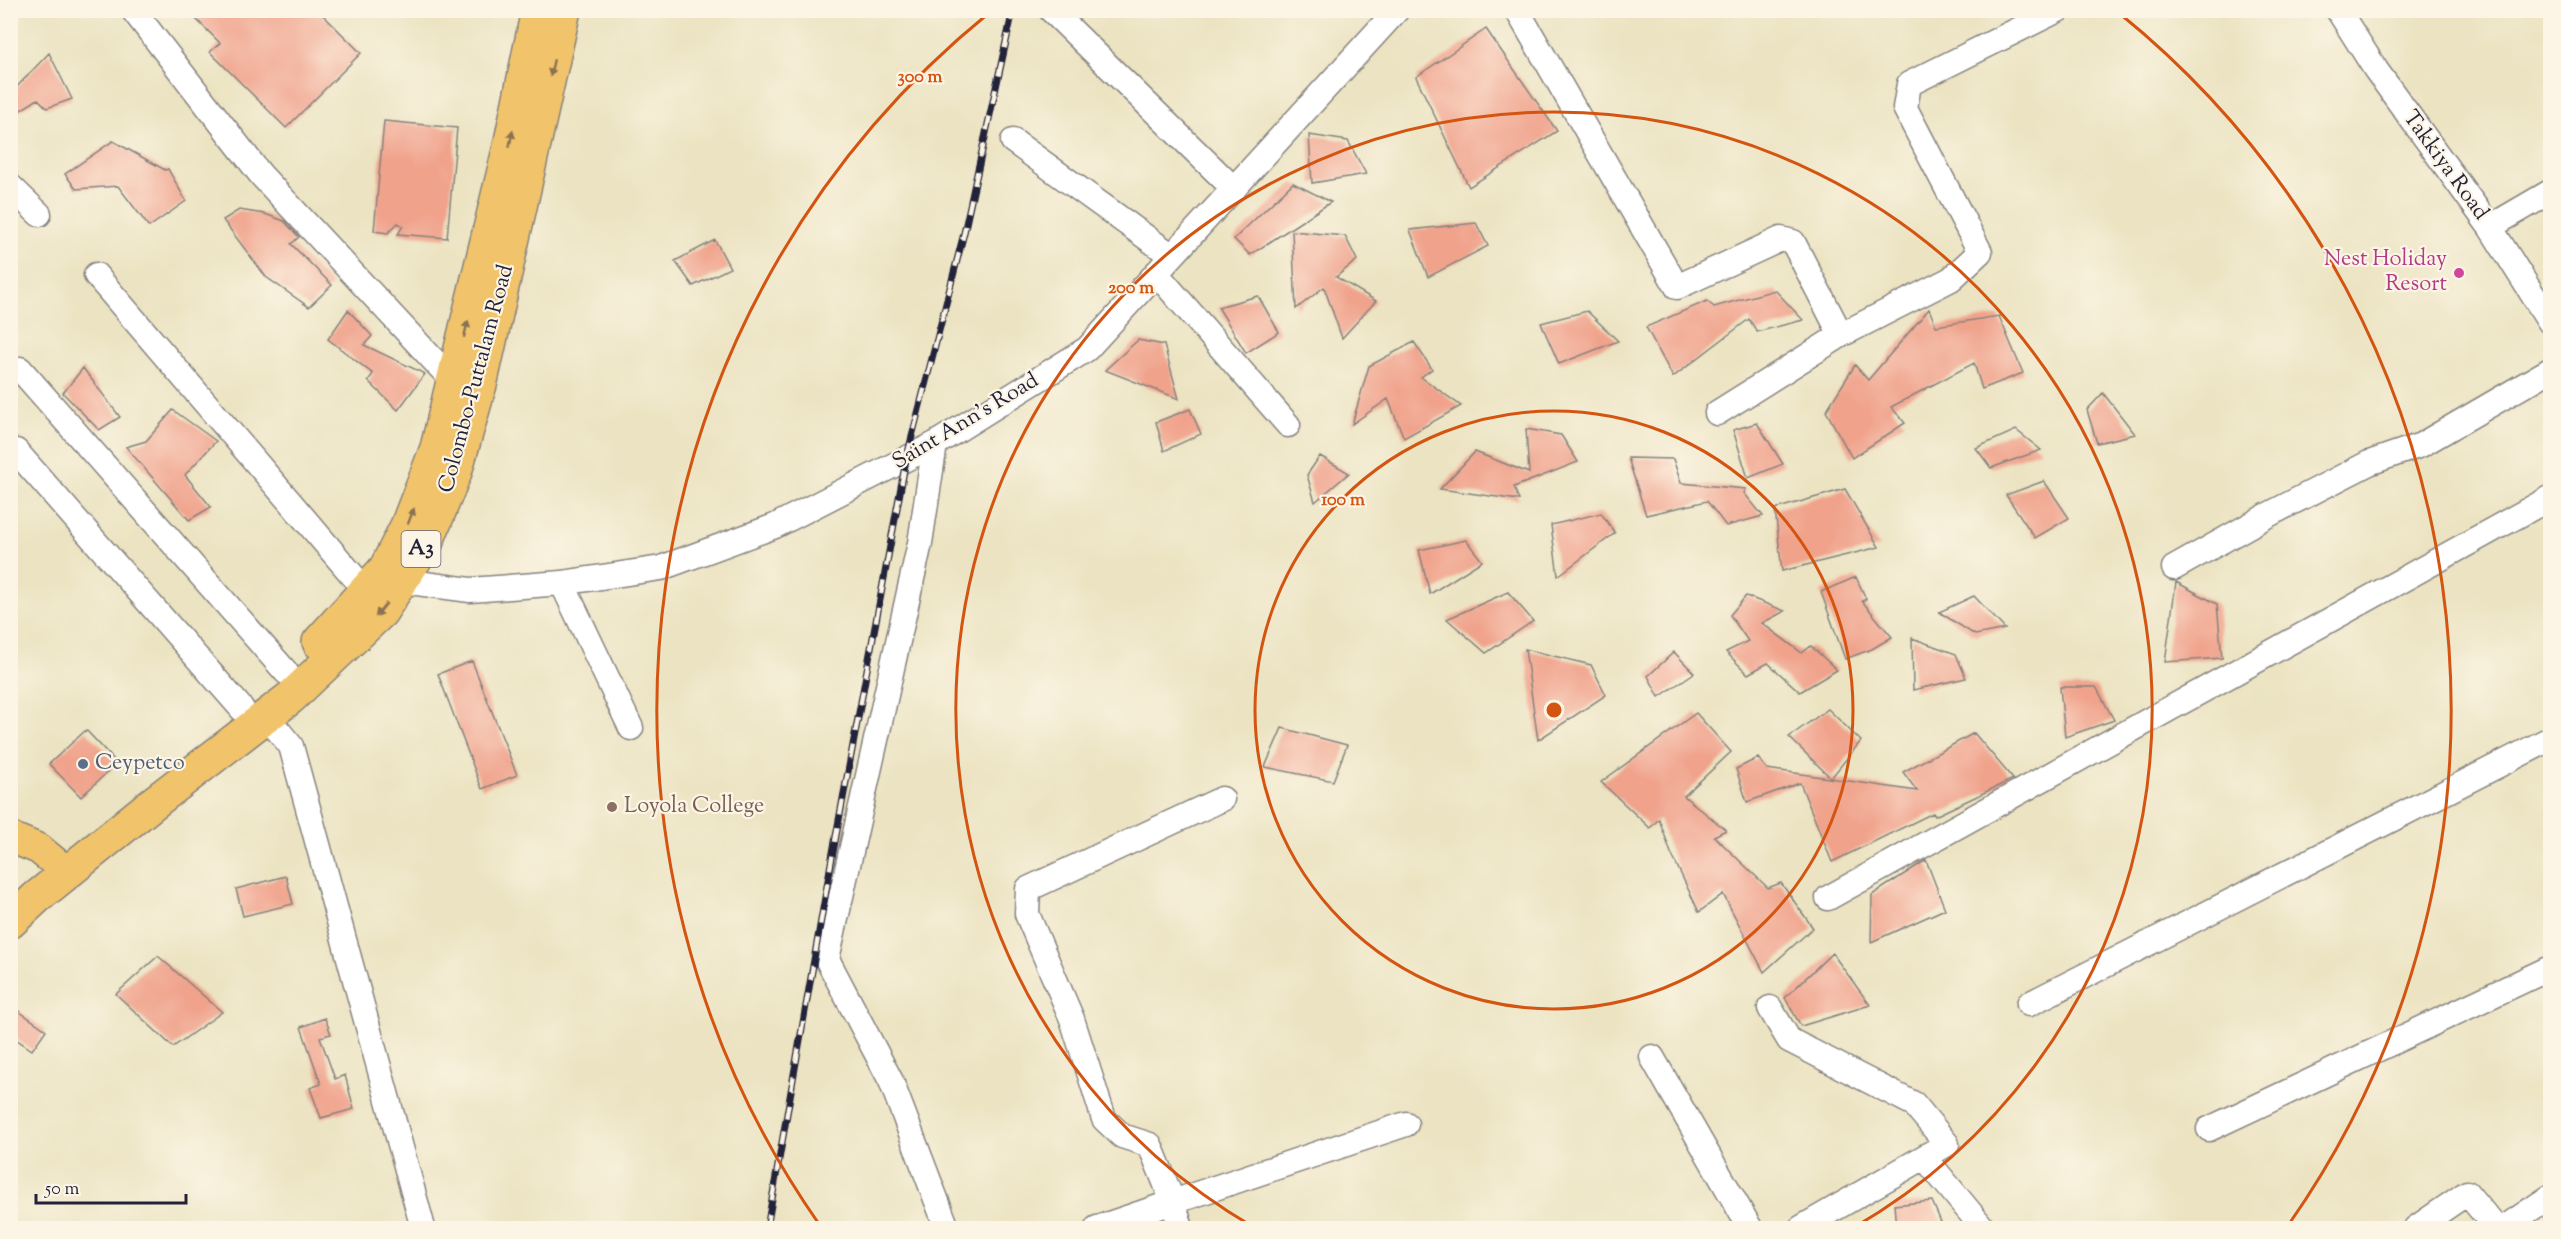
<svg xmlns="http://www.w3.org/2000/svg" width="2561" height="1239" viewBox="0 0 2561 1239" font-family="'Sorts Mill Goudy',serif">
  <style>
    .building { fill: #f0a28b }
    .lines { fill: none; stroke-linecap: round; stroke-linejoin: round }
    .minor-casing { stroke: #86827e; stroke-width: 27 }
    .major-casing { stroke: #86827e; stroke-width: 33 }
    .highway-casing { stroke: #86827e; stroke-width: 36 }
    .minor { stroke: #fff; stroke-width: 24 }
    .major { stroke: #f1c36a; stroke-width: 30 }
    .highway { stroke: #f1c36a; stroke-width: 33 }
    .rail-casing { stroke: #22223b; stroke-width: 7 }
    .rail { stroke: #fcf5e5; stroke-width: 4.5; stroke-dasharray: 14; stroke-linecap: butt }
    .oneway { fill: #8a7252 }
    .ring { fill: none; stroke: #d45411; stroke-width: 3 }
    .hotel-dot { fill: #d1479c; stroke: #fcf5e5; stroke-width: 2 }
    .service-dot { fill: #5c6f8a; stroke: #fcf5e5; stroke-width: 2 }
    .education-dot { fill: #8d6e63; stroke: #fcf5e5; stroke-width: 2 }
    .labels { text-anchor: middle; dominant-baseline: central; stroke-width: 4.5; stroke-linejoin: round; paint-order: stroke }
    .shield { fill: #fcf5e5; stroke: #63616e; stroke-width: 1.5 }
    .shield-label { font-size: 21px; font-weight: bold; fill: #22223b }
    .street-label { font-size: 22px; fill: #22223b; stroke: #fcf5e5 }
    .hotel-label { font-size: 22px; fill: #b23c85; stroke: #fcf5e5; text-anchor: end }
    .service-label { font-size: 22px; fill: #4e5e75; stroke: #fcf5e5; text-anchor: start }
    .education-label { font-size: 22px; fill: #785e54; stroke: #fcf5e5; text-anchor: start }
    .centre { fill: #d45411; stroke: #fcf5e5; stroke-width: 3 }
    .ring-label { font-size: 18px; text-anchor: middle; font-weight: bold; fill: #d45411; stroke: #fcf5e5; stroke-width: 4.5; stroke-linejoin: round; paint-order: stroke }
  </style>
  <rect width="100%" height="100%" fill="#fcf5e5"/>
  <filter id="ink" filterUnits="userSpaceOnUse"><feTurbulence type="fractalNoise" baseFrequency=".0167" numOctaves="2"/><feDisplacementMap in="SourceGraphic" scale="12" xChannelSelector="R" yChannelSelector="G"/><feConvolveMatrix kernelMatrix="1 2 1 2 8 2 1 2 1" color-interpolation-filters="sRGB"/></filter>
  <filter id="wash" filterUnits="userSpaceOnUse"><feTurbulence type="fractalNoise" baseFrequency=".008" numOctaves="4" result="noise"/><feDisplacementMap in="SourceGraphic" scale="24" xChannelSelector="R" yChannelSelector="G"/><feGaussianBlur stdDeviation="1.35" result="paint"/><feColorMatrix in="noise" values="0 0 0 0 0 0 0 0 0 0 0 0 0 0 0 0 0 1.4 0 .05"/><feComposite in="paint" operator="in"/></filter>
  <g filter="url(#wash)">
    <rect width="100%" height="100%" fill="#ebe3c1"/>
    <g id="blocks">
      <path class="building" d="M187,10H318L361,53L286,128L210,52L220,43Z
        M1486,29L1557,131L1469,187L1416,77Z
        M49,53L72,99L47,108L38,99L10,117V94Z
        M384,121L457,128L447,238L398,234L403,226L398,223L388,233L374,231Z
        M1309,135L1348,141L1366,174L1312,183Z
        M113,141L165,170L168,169L186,201L149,227L118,186L76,189L65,174Z
        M1293,183L1331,202L1250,255L1234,239Z
        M239,210L265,214L284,221L299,237L291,244L332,285L309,307L266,277L223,220Z
        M1476,223L1488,246L1428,277L1410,230Z
        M1292,231L1345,236L1357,260L1336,277L1376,301L1342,338L1324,287L1296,309Z
        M715,240L730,268L693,286L675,261Z
        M1775,290L1803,320L1757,332L1749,319L1673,377L1646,327L1707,301L1714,307Z
        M1258,296L1279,332L1246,353L1218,307Z
        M1929,309L1936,326L1999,316L2023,373L1982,389L1974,363L1891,407L1905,423L1852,458L1826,411L1855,365L1868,380Z
        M348,310L372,336L364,345L425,374L398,410L368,381L373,374L328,339Z
        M1587,311L1618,341L1559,364L1541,323Z
        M1138,340L1164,345L1179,399L1105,370Z
        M1414,342L1432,369L1421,377L1461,406L1404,438L1388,399L1352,424L1369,366Z
        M83,368L120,417L99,430L63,393Z
        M2103,393L2135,434L2097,443L2087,410Z
        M1190,409L1201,434L1164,451L1156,422Z
        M173,410L216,441L185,475L211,507L189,520L126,447L146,441Z
        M1757,423L1783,464L1748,478L1733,430Z
        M1526,429L1561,435L1578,462L1514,487L1519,500L1440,489L1475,452L1529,473Z
        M2016,430L2041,450L1991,468L1976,448Z
        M1320,456L1349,473L1315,502L1307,475Z
        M1628,458L1673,459L1681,483L1746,489L1744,493L1763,516L1726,526L1707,501L1646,515Z
        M2044,481L2069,518L2035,538L2006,495Z
        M1845,489L1879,547L1782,571L1775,509Z
        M1601,513L1615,533L1558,576L1551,525Z
        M1466,540L1482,561L1430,594L1419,550Z
        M1856,577L1866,599L1862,601L1892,637L1872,649L1845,659L1821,592Z
        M2176,582L2217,604L2222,658L2165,662Z
        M1508,592L1533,621L1486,653L1447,619Z
        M1746,596L1785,611L1762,623L1802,653L1811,646L1837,670L1800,692L1768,663L1748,674L1726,652L1748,641L1730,615Z
        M1974,596L2005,629L1975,635L1939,612Z
        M1912,638L1956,654L1966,678L1913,690Z
        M1525,649L1591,665L1606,695L1538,740Z
        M1674,652L1694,673L1659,697L1648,676Z
        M472,661L517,775L482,789L438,674Z
        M2060,687H2096L2114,720L2065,737Z
        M1828,709L1861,741L1831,778L1789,737Z
        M1696,713L1731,752L1684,796L1726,830L1714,836L1768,888L1781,883L1813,928L1764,972L1723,894L1699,912L1671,853L1659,819L1650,828L1601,782Z
        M1282,728L1347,745L1333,781L1265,767Z
        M86,730L117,763L81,797L49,764Z
        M1974,733L2013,779L1935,816L1933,813L1832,862L1800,783L1747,802L1736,769L1758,758L1767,769L1917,791L1903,772Z
        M1926,860L1945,909L1871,942L1872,895Z
        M286,876L293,904L243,916L236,889Z
        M1832,953L1870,1005L1801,1026L1785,998Z
        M158,956L222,1012L173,1047L116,994Z
        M10,1005L46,1030L32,1050L10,1035Z
        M325,1018L331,1034L320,1037L335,1079L345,1075L354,1109L321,1118L310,1088L321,1084L301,1027Z
        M1932,1201L1941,1222L1917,1228H1896L1894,1205Z"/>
    </g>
  </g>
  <g filter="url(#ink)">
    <use href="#blocks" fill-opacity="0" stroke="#86827e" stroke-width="1.5"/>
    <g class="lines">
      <defs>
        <path id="minor" d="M133,10L261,175L453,381
          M1051,10L1234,189
          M1517,10L1677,287L1781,239L1793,242L1841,335
          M2338,10L2376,70L2490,227L2550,322
          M1013,141L1172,256
          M10,186L39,214
          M2490,227L2550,192
          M1156,273L1288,425
          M96,275L366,591
          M20,369L286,672
          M1717,413L1841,335L1951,279L1980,252L1905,108L1909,84L2058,10
          M935,444L920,543L827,959L891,1081L947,1228
          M16,451L242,709
          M2174,568L2268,515L2369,463L2421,445L2550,370
          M402,581L470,590L562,583L661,568L775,526L935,444L1087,349L1397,10
          M562,583L631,728
          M267,717L291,746L423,1228
          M1222,799L1028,889L1027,914L1072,1019L1104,1119L1122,1136L1150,1145L1173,1202L1406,1124
          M1828,898L2550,498
          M2029,1004L2550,739
          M1770,1008L1789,1040L1914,1104L1947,1144L1801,1228
          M1652,1057L1750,1228
          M2209,1129L2550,968
          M1925,1158L1983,1228
          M1097,1228L1173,1202L1181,1228
          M2416,1228L2467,1193L2496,1228
          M2504,1228L2550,1197"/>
        <path id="major" d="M10,837L39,849L67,872"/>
        <path id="highway" d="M319,642L386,568L407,526L437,448L510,146L538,10
          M10,922L37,897L152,804L290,698L381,612L428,539L455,472L481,381L564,10"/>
      </defs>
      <use href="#minor" class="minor-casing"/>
      <use href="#major" class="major-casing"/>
      <use href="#highway" class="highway-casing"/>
      <use href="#minor" class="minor"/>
      <use href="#major" class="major"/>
      <use href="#highway" class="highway"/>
      <defs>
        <path id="rail" d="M767,1228L831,863L906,460L964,233L1013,10"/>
      </defs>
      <use href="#rail" class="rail-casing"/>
      <use href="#rail" class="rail"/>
    </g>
    <defs><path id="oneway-solid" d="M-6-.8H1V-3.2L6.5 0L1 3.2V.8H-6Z" transform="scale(1.5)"/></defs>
    <g class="oneway">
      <use href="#oneway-solid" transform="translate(552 68) rotate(102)"/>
      <use href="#oneway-solid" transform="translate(511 139) rotate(-78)"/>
      <use href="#oneway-solid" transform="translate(466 329) rotate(-76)"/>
      <use href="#oneway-solid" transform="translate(411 516) rotate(-69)"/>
      <use href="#oneway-solid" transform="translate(381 610) rotate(129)"/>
    </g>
  </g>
  <g class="ring">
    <circle cx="1554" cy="710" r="299"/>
    <path d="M1255 1228A598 598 0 1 1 1853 1228"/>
    <path d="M819 1224A897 897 0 0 1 989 13M2119 13A897 897 0 0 1 2289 1224"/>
  </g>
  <circle class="hotel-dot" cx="2459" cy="273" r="6"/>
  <circle class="service-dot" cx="83" cy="764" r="6"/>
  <circle class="education-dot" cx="612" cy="807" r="6"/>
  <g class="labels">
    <rect class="shield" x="401.5" y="531" width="39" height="36" rx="4.5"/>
    <g class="shield-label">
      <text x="421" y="549">A3</text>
    </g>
    <g class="street-label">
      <text transform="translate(2445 166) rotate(54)">Takkiya Road</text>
      <text transform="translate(477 379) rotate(-75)">Colombo-Puttalam Road</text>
      <text transform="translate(966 422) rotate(-31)">Saint Ann's Road</text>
    </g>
    <g class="hotel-label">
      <text x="2447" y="260">Nest Holiday<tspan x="2447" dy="25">Resort</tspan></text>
    </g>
    <g class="service-label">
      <text x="95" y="764">Ceypetco</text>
    </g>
    <g class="education-label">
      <text x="624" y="807">Loyola College</text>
    </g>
  </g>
  <circle cx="1554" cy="710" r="9" class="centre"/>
  <g class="ring-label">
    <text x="920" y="82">300 m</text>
    <text x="1131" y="293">200 m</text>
    <text x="1343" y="505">100 m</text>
  </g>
  <rect width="2561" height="1239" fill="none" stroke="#fcf5e5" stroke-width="36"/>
  <path d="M36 1194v9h150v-9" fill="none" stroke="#22223b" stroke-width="3"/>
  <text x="45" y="1194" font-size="18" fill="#22223b" stroke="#fcf5e5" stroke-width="4.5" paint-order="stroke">50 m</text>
</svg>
